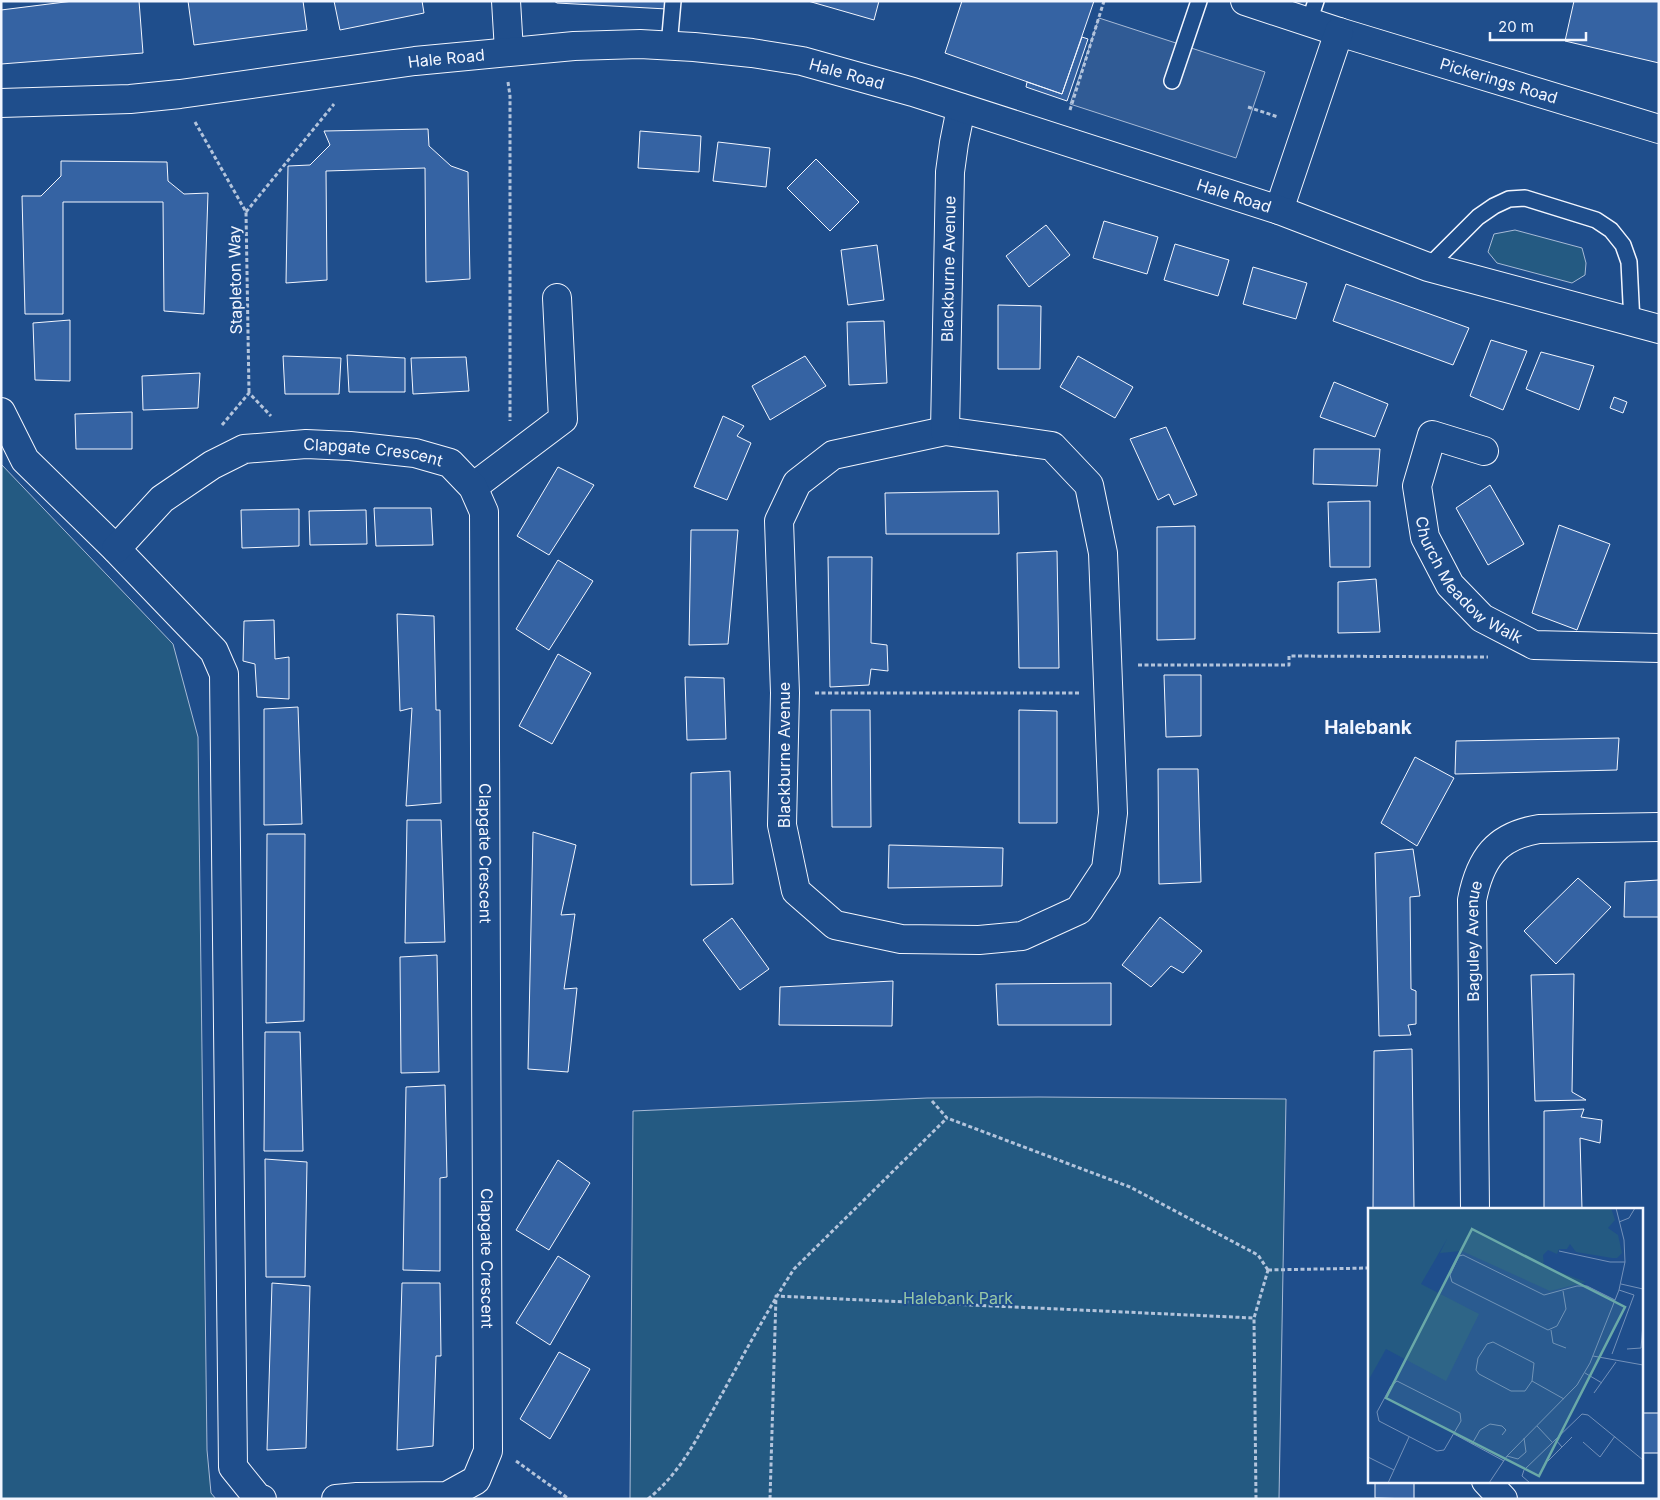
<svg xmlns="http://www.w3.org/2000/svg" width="1660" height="1500" viewBox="0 0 1660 1500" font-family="Inter,sans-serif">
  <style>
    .green { fill: #245a82; stroke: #a8bbd7 }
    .parking { fill: #305b95; stroke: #a8bbd7 }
    .building { fill: #3563a3; stroke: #f2f6ff }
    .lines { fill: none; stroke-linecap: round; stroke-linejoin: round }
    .service-casing { stroke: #f2f6ff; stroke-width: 18 }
    .minor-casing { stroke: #f2f6ff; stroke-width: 30 }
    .tertiary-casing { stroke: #f2f6ff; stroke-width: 30 }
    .path { stroke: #b3c4dc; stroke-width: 3; stroke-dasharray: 4 2.5; stroke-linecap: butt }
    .service { stroke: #1f4e8c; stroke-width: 15 }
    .minor { stroke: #1f4e8c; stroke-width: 28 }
    .tertiary { stroke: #1f4e8c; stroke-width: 28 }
    .labels { text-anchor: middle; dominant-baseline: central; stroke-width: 4; stroke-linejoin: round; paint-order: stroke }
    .street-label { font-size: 16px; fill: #f2f6ff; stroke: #1f4e8c }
    .park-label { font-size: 16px; fill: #97c8a6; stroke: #1f4e8c }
    .quarter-label { font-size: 19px; font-weight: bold; fill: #f2f6ff; stroke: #1f4e8c }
    .inset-road { fill: none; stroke: #7391ba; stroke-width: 1 }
    .view { fill: #6aa9a8; fill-opacity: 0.15; stroke: #6aa9a8; stroke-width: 2.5 }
    .inset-edge { fill: none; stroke: #f2f6ff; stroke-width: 2.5 }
  </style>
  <rect width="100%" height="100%" fill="#1f4e8c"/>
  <path class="green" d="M1515,230L1582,248L1586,263L1585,275L1572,283L1497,263L1488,252L1494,234Z
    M1,464L173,644L198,737L207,1450L211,1493L216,1499H1Z
    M1039,1097L1286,1099L1279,1499H630L633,1111L927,1098Z"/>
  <path class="parking" d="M1099,18L1265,72L1236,158L1070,104Z"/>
  <path class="building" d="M73,1H139L143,53L1,64V10Z
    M188,1H303L307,30L194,45Z
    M334,1H422L424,13L340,30Z
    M554,1H667V9L557,3Z
    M808,1H879L874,20Z
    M962,1H1094L1062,94L945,53Z
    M1574,1H1659V63L1565,41Z
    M1082,37L1088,39L1067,101L1026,87L1027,82L1062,94Z
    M428,129L429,146L451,166L468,172L470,279L426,282L425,168L326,171L327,280L286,283L288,166L310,165L330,145L324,131Z
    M640,131L701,136L699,172L638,168Z
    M718,142L770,148L766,187L713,181Z
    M816,159L859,202L830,231L787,188Z
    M61,161L167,162L168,181L184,194L208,193L204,314L164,311L163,202H63V314H25L22,196H41L61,176Z
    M1104,221L1158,237L1147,274L1093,258Z
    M1046,225L1070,255L1029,287L1006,256Z
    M1175,244L1229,260L1218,296L1164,280Z
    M877,245L884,300L848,305L841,250Z
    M1253,267L1307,283L1296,319L1243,304Z
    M1346,284L1469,328L1453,365L1333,321Z
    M998,305L1041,306L1040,369H998Z
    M70,320V381L35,380L33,323Z
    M884,321L887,383L849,385L847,322Z
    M1491,340L1527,351L1503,410L1470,396Z
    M1541,352L1594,366L1579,410L1526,389Z
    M347,355L405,358V392H349Z
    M283,356L341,358L339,394H285Z
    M805,356L826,386L770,420L752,386Z
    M1078,356L1133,387L1115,418L1060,387Z
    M466,357L469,391L413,394L411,358Z
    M200,373L198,408L143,410L142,376Z
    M1334,382L1388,404L1375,437L1320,417Z
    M1614,397L1627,402L1623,413L1610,408Z
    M132,412V449H76L75,414Z
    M723,416L744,426L737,436L751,443L727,500L694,487Z
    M1166,427L1197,495L1174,505L1169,494L1158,500L1130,439Z
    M1314,449H1380L1377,486L1313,484Z
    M558,467L594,485L549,555L517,536Z
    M1490,485L1524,544L1488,565L1456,508Z
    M998,491L999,534H886L885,493Z
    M1370,501V567H1330L1328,502Z
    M374,508H431L433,545L376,546Z
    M299,509V546L242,548L241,510Z
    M366,510L367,544L310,545L309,511Z
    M1559,525L1610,544L1577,630L1532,613Z
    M1195,526V639L1157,640V527Z
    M691,530H738L728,644L689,645Z
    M1057,551L1059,668H1019L1017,553Z
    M828,557H872L871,643L887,645L888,671L871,669L869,685L830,687Z
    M558,560L593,581L549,650L516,629Z
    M1376,579L1380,632L1338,633V582Z
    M397,614L434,616L436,710H440L441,803L406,806L412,708L400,711Z
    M274,620L275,659L289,657V699L257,697L255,664L243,661L244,621Z
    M558,654L591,673L552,744L519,726Z
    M1164,675H1201V736L1166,737Z
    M685,677L724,678L726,739L687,740Z
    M298,707L302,824L264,825V709Z
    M831,710H870L871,827H832Z
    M1019,710L1057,711V823H1019Z
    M1619,738L1617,770L1455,774L1456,741Z
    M1415,757L1454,778L1417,846L1381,823Z
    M1158,769H1198L1201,882L1159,884Z
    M730,771L733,884L691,885V773Z
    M407,820H441L445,942L405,943Z
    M533,832L576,845L561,915L575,914L564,989L577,988L568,1072L528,1069Z
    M267,834H305L304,1021L266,1023Z
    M889,845L1003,848L1002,886L888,888Z
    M1413,849L1420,896L1410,897L1411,989L1416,991V1024L1408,1025L1411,1035L1379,1036L1375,853Z
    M1578,878L1611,907L1556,964L1524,931Z
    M1659,880V917H1624L1625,882Z
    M1160,917L1202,951L1183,973L1171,966L1151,987L1122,965Z
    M732,918L769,969L740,990L703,940Z
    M437,955L439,1072L401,1073L400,957Z
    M1574,974L1572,1092L1586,1100L1535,1101L1531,975Z
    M893,981L892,1026L779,1025L780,987Z
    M1111,983V1025H998L996,984Z
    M265,1032H300L303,1151H264Z
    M1412,1049L1414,1209H1373L1374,1051Z
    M445,1085L447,1177L440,1178V1271L403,1270L406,1087Z
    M1584,1109L1581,1117L1602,1120L1600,1143L1580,1138L1582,1209H1544V1111Z
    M265,1159L307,1162L305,1277H266Z
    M558,1160L590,1183L549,1250L516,1230Z
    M558,1256L590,1276L550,1345L516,1323Z
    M272,1283L310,1286L306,1448L267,1450Z
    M402,1283H440L441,1356H436L433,1446L397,1450Z
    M559,1352L590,1369L550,1439L520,1419Z
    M1641,1413H1659V1453H1641Z
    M1375,1481H1414V1499L1375,1498Z"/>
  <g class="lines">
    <defs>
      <path id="service" d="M1309,22L1316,1
        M669,46L673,1
        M1172,81L1199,1
        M1428,267L1478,217L1494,206L1509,199L1525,198L1596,220L1611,230L1623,245L1629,262L1632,323"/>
      <g id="minor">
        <path d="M506,1L509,51"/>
        <path id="s1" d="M1245,1L1339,32L1659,129"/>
        <path d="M1279,210L1339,32"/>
        <path d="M1,412L25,460L116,549L214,651L224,674L233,1467L258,1498L262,1499"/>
        <path d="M945,431L1052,446L1089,485L1103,553L1113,813L1106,869L1079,910L1022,936L979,940L901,939L835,925L796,891L782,825L785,693L779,521L797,483L833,455Z"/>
        <path id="s2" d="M945,431L950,172L954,143L961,108"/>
        <path id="s3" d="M1484,451L1432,435L1417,486L1425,537L1450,585L1482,618L1534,645L1659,648"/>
        <path d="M473,487L563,419L557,298"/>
        <path id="s4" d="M116,549L162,499L212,465L244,449L306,444L350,446L415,453L450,463L473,487L484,512L488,1451L476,1480L447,1496L357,1497L336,1499"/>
        <path id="s5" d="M1475,1209L1472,900C1480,859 1496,836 1539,829L1659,827"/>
        <path d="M1486,1481L1503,1499"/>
      </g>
      <g id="tertiary">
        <path id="s6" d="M1,103L130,99L180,94L415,61L574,46L640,44L694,47L752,53L802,61L913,92L1279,210L1428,267L1659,329"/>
      </g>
    </defs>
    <use href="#service" class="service-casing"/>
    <use href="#minor" class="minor-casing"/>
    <use href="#tertiary" class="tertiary-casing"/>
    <path class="path" d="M508,82L510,96V421
      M1248,107L1278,117
      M1070,110L1104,1
      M195,122L246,212L249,393
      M246,212L334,104
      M222,425L249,393L271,416
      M1138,665H1289V656L1488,657
      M815,693H1079
      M932,1101L947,1118L1130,1187L1258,1255L1268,1270
      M1268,1270L1369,1268
      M516,1461L569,1499
      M648,1499C683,1471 700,1432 722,1394C745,1352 768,1309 794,1269L947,1118
      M770,1499L776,1296L1254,1318
      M1256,1499L1254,1318L1268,1270"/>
    <use href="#service" class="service"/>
    <use href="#minor" class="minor"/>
    <use href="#tertiary" class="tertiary"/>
  </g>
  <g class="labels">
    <g class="street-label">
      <text stroke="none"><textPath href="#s6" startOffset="448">Hale Road</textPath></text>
      <text stroke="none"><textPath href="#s6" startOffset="852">Hale Road</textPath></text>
      <text stroke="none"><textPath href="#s1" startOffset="266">Pickerings Road</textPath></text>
      <text stroke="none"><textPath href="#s6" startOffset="1258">Hale Road</textPath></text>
      <text stroke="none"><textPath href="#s2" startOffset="162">Blackburne Avenue</textPath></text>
      <text transform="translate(235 280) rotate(-91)">Stapleton Way</text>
      <text stroke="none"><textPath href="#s4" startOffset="294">Clapgate Crescent</textPath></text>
      <text stroke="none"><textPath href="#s3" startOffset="221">Church Meadow Walk</textPath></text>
      <text transform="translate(784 755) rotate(-90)">Blackburne Avenue</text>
      <text stroke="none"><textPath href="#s4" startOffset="774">Clapgate Crescent</textPath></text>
      <text stroke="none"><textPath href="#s5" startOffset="268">Baguley Avenue</textPath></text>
      <text stroke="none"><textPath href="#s4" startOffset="1179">Clapgate Crescent</textPath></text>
    </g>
    <g class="park-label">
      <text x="958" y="1298">Halebank Park</text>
    </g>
    <g class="quarter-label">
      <text x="1368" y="727">Halebank</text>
    </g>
  </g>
  <g transform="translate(1368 1208)">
    <rect width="275" height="275" fill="#1f4e8c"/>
    <path d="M0,0H243L247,12L240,20L250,27L254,45L249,50H244L208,44L202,36L199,41H191L189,46L180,42L175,47L176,58L218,74L182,83L94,43L72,45L79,31L53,76L111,106L78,173L18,141L0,173Z" fill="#245a82"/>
    <path class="inset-road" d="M251,14L261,10L267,0M191,43L242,54H257M253,76L275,81M195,83L198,101L189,118L180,122L84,74L82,67L91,48L95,47L176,87L209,78H219L247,92M183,122L185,135L198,140M125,134L166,155L164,173L157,183H143L111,166L108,162L110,150L119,136ZM259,141L273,140L275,116M244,146L266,87L251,82M225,148L275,157M217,165L234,175M29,173L92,205L93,213L76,242L69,243L11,213L9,204L23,178ZM164,173L196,191M226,185L248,154M169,218L184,234M86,226L136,253M187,231L194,239L204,229M215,234L232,249L247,228M104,236L112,222L122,216L134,218L138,222L134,227M139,248L150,251L158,244L156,230M0,249L26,262M180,253L194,239M20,275L41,229M121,275L139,248L209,177L222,155L251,82L257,54L256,32L248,0M162,275L154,268L156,262L214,206L220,207L275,252"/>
    <path class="view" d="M104,21L257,99L171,268L18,190Z"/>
    <rect width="275" height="275" class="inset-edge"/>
  </g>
  <rect width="1660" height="1500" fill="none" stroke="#f2f6ff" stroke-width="5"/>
  <path d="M1490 32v8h96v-8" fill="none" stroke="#f2f6ff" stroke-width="2.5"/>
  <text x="1498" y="32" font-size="15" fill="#f2f6ff" stroke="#1f4e8c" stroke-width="4" paint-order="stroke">20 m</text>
</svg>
